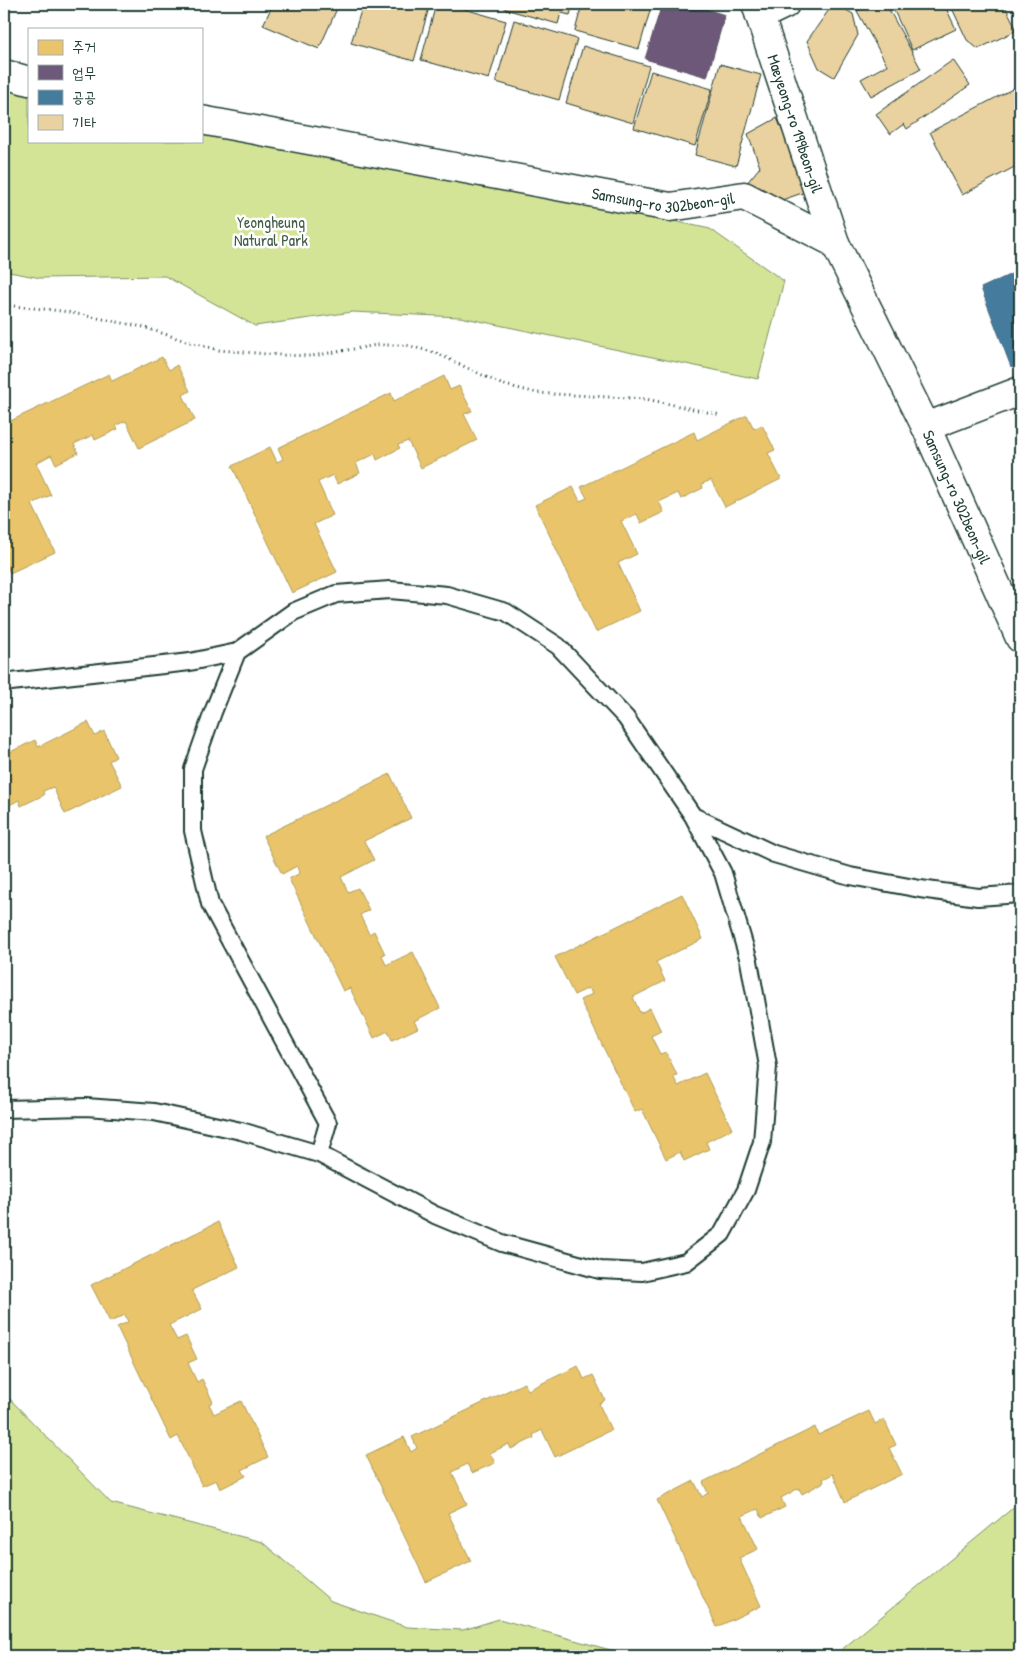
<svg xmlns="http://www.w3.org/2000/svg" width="1024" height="1660" viewBox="0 0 1024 1660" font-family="'Patrick Hand','Poor Story',sans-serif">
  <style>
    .green { fill: #d4e497; stroke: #7a9066 }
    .homes { fill: #e9c46a; stroke: #ac9c5a }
    .offices { fill: #6d597a; stroke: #565165 }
    .public { fill: #457b9d; stroke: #3a687e }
    .building { fill: #ead2a0; stroke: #1f3d34 }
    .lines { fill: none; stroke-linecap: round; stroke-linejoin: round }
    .service-casing { stroke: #1f3d34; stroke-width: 20 }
    .minor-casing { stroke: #1f3d34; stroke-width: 31 }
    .path { stroke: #1f3d34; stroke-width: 3; stroke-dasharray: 1 4; stroke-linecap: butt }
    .service { stroke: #fff; stroke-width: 16 }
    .minor { stroke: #fff; stroke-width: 28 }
    .labels { text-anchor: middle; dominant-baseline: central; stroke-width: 5; stroke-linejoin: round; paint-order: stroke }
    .street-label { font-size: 16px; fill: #1f3d34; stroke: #fff }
    .park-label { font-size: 16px; fill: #435e48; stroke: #fff }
  </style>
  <rect width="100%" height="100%" fill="#fff"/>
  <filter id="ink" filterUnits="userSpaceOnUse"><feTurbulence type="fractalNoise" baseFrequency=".02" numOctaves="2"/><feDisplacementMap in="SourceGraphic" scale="10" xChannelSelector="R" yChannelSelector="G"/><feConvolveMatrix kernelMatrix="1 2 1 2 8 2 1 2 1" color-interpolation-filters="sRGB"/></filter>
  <g filter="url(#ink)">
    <path class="green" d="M4,85L29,92V141H201V127L449,172L710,229L784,281L758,379L460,317L352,312L255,326L165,276L41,278L4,271Z
      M4,1393L111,1503L262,1542L331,1601L407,1627L463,1630L499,1619L632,1656H4Z
      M1020,1502V1656H834Z"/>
    <path class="homes" d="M162,357L169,370L177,365L190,391L183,395L195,420L139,448L126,421L116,425L118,429L95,440L93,435L74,444L78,453L56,464L51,455L36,463L51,495L32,504L55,552L10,573L4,559V424L109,374L112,381Z
      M444,376L450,390L459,386L472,411L464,414L477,440L421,468L408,441L398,445L400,448L377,460L375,454L356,463L360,473L337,484L333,475L318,482L333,515L314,524L337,572L292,593L232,466L270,447L277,462L283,459L278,448L391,393L394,401Z
      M747,415L754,429L762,425L775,450L768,453L781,479L725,507L711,480L702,484L703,488L681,499L678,493L659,502L664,512L641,523L637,514L621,521L637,554L618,563L640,611L596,632L535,505L573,487L580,501L587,498L581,487L694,432L697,440Z
      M88,722L95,736L104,731L116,757L109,761L122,786L65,814L53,787L43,791L44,795L21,806L19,800L4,808V755L35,740L38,747Z
      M390,774L411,818L364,841L374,860L341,877L348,892L358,888L369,910L360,915L369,934L374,931L385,954L382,955L386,965L413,952L440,1008L414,1021L418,1028L392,1040L388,1031L374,1038L350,988L343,991L289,879L300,873L297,866L282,874L263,836Z
      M682,894L703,939L656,962L665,981L633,997L640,1013L650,1008L661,1031L651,1036L660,1054L666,1052L677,1075L673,1076L678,1086L705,1073L732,1129L706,1142L709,1149L684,1161L680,1152L666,1159L642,1109L635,1112L580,1000L592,994L589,988L574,995L555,957Z
      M218,1222L239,1267L192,1290L202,1309L169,1325L177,1340L186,1336L197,1359L188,1363L197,1382L202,1379L213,1402L209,1404L214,1414L241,1401L268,1457L242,1470L246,1476L220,1489L216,1480L202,1486L178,1436L171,1440L117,1327L128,1322L125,1315L110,1322L91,1285Z
      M578,1366L584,1379L593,1375L605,1400L599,1404L611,1430L555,1457L542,1430L533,1435L534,1438L511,1449L509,1444L490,1453L495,1463L472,1473L467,1464L452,1472L467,1504L448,1513L471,1561L426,1582L366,1455L404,1437L411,1452L417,1448L412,1437L524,1383L528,1390Z
      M869,1411L875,1424L884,1419L896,1445L889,1448L902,1474L845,1502L833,1474L823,1479L824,1482L802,1494L799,1488L781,1498L785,1507L762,1518L758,1509L742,1516L758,1549L739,1558L761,1606L717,1627L657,1500L694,1481L702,1497L708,1493L703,1482L815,1427L818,1435Z"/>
    <path class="offices" d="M662,4H690L725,15L707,77L645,59Z"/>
    <path class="public" d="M1020,270V364L1011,367L981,288Z"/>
    <path class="building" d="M273,4H280L286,6L287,4H339L319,49L263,25Z
      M363,4H430L414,61L351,43Z
      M436,4H447L506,21L489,79L421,60Z
      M506,4H573L570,15L561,13L558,24L505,9Z
      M582,4H652L639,49L575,31Z
      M833,4H836L853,14L858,35L834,77L819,68L807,41Z
      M870,4H886L921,69L871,96L861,79L887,65L857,11Z
      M891,4H944L956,29L912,50Z
      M950,4H1004L1017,30L978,49L967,40Z
      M514,20L577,39L559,100L496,82Z
      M583,46L649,66L633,123L566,103Z
      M953,60L970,85L907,129L904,124L890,134L876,114Z
      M720,64L761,75L736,166L695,155Z
      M651,71L712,89L695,146L634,128Z
      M1020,85V164L962,195L930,132Z
      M777,118L808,191L782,200L746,184L760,167L748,134Z"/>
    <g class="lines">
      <defs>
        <path id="service" d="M237,652L213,712L193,769V831L210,904L328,1123L319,1154
          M4,684L11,682L190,662L237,652L293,612L336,594L390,590L447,595L506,612L558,646L626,718L693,816L723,873L749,961L768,1066L762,1142L746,1190L722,1234L686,1262L642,1272L600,1270L502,1243L435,1215L319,1154L241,1131L154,1112L86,1107L4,1109
          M693,816L774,854L850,876L920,889L978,897L1020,894"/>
        <g id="minor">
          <path id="s1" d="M756,4L835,243"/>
          <path d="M760,16L785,4"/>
          <path d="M4,74L29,81"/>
          <path id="s2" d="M201,120L670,207L744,196L835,243L926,427L1020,638"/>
          <path d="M926,427L1020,391"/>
        </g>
      </defs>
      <use href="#service" class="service-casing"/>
      <use href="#minor" class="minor-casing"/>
      <path class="path" d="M4,305L62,311L143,327L186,341L219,350L280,355L312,356L377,345H406L436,353L501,384L537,393L646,399L721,415"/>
      <use href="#service" class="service"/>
      <use href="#minor" class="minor"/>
    </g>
  </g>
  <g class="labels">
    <g class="street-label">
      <text stroke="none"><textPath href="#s1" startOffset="126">Maeyeong-ro 199beon-gil</textPath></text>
      <text stroke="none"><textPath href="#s2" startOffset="470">Samsung-ro 302beon-gil</textPath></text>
      <text stroke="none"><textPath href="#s2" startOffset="936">Samsung-ro 302beon-gil</textPath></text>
    </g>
    <g class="park-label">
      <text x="271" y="222">Yeongheung<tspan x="271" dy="18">Natural Park</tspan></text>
    </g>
  </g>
  <rect width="1024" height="1660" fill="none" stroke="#fff" stroke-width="20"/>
  <rect x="10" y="10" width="1004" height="1640" fill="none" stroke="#1f3d34" stroke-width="2" filter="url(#ink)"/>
  <rect x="28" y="28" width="175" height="115" fill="#ffffff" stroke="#a5b1ae"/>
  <rect x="38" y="40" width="25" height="15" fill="#e9c46a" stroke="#a5b1ae"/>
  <text x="72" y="52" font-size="15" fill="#1f3d34">주거</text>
  <rect x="38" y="65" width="25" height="15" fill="#6d597a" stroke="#a5b1ae"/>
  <text x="72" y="78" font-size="15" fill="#1f3d34">업무</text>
  <rect x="38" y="90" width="25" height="15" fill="#457b9d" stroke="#a5b1ae"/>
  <text x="72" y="102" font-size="15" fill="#1f3d34">공공</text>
  <rect x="38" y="115" width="25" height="15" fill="#ead2a0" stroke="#a5b1ae"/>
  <text x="72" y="128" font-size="15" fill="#1f3d34">기타</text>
</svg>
